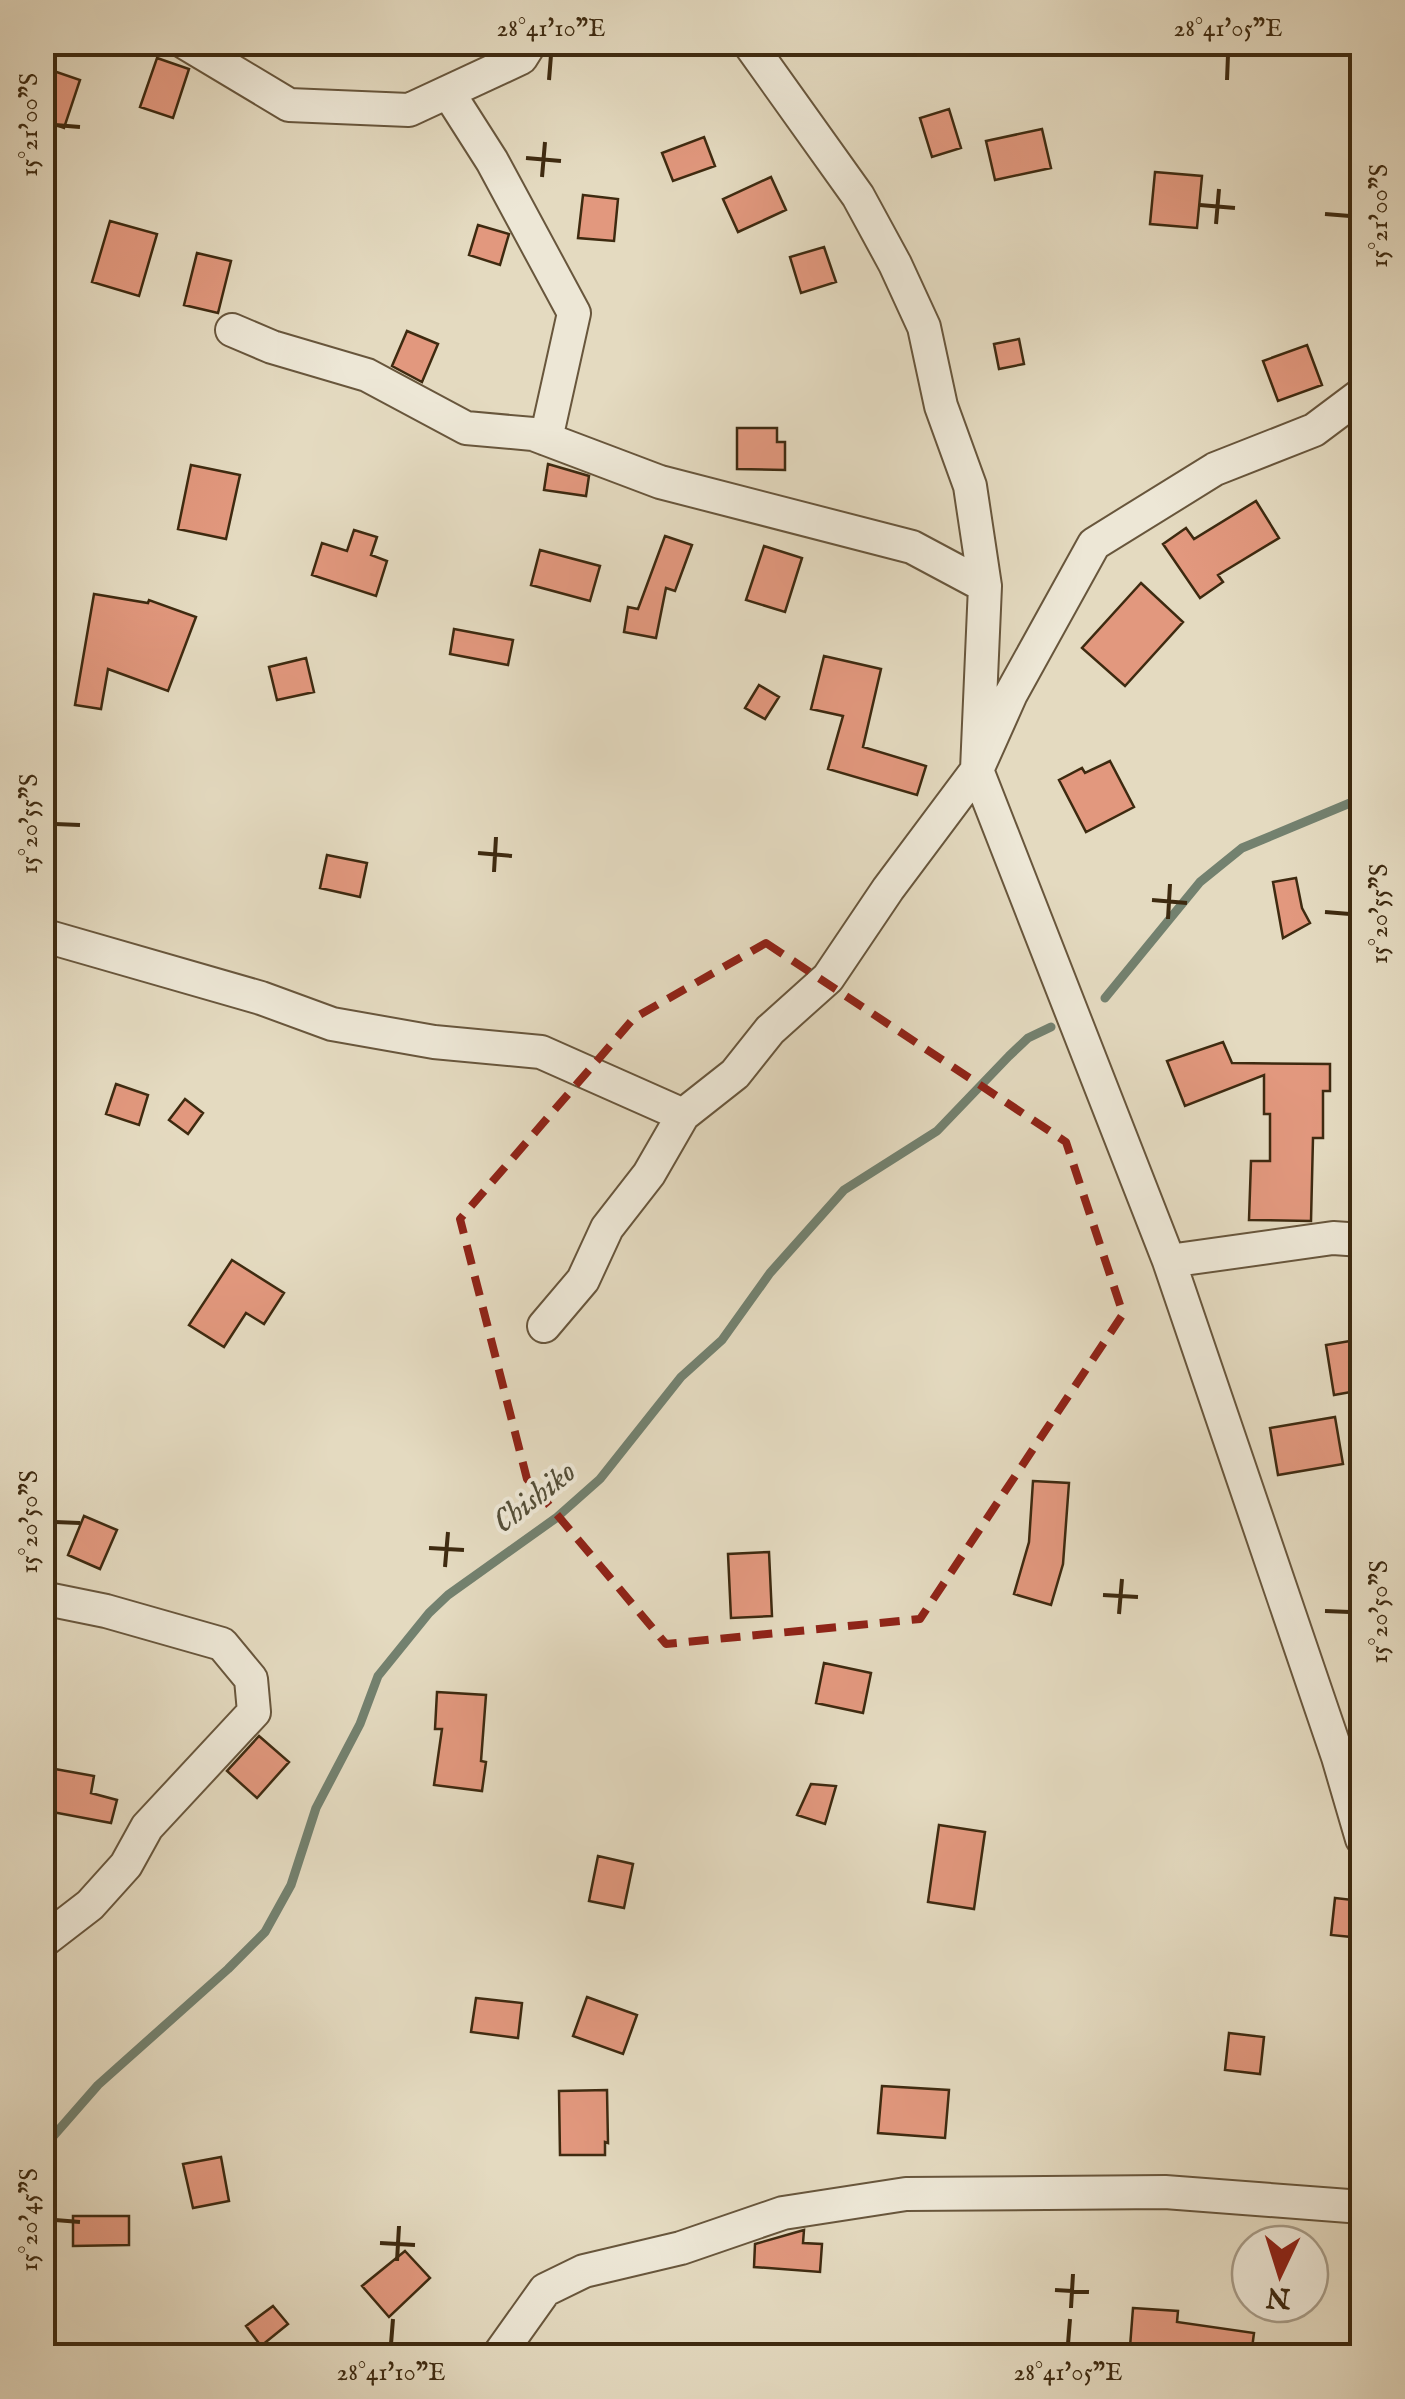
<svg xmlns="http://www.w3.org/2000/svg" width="1405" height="2399" viewBox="0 0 1405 2399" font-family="'IM FELL English',serif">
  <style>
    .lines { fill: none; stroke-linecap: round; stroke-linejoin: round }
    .stream { stroke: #73816f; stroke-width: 9 }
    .building { fill: #e2987e; stroke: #3e2a10; stroke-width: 2.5 }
    .street-casing { stroke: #68563c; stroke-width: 36 }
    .street { stroke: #ede7d6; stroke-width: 32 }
    .marked { fill: none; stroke: #8f2418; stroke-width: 8; stroke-dasharray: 20 12; stroke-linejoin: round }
    .ticks { fill: none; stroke: #3e2a10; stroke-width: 4 }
    .labels { text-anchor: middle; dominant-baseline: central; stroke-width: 8; stroke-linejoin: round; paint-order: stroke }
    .water-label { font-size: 32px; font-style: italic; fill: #544e38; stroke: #ede7d6 }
    .neatline { fill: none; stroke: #3e2a10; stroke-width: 4 }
    .ticks-label { font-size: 25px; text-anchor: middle; fill: #3e2a10 }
  </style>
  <rect width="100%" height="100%" fill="#e4dac0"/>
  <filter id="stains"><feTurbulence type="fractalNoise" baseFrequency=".002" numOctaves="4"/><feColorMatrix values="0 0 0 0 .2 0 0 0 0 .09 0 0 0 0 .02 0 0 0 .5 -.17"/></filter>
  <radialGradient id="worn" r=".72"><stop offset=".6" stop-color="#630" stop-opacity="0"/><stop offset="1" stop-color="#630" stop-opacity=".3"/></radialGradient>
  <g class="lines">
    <path class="stream" d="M1105,998L1200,882L1242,848L1362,798
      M42,2149L98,2085L228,1969L265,1932L291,1885L316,1808L360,1724L378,1676L429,1613L448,1595L556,1518L600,1479L681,1377L722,1340L770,1273L844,1190L937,1131L1009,1056L1028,1038L1051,1027"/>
  </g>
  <path class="building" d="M157,58L189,69L173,118L140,107Z
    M42,67L80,80L64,128L42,120Z
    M949,109L961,148L932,157L920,118Z
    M1042,129L1051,168L995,180L986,141Z
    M704,137L715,166L673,181L662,153Z
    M1155,172L1202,176L1197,228L1150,224Z
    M771,177L786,210L738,232L723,199Z
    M583,195L618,199L614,241L578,238Z
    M110,221L157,234L139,296L92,282Z
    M478,225L509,234L500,265L469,255Z
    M824,247L836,282L801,293L790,257Z
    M197,253L231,261L218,313L184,305Z
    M407,331L438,344L422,382L392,366Z
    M1019,339L1024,364L999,369L994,344Z
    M1307,345L1322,385L1278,401L1263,361Z
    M737,428H777V442H785V470L737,469Z
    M548,464L589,476L586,496L544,490Z
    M191,465L240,475L226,539L178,529Z
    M1256,501L1279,538L1218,575L1223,582L1200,598L1163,544L1186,528L1194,539Z
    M354,530L377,537L371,555L387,561L376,596L312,575L322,543L347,551Z
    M665,536L692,545L675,591L666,588L656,638L624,632L628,607L638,609Z
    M764,546L802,558L785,612L746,600Z
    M540,550L600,566L590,601L531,585Z
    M1141,583L1183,622L1125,686L1082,648Z
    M94,594L148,603L149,600L196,617L168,691L108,669L101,709L75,705Z
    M454,629L513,640L508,665L450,654Z
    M824,656L881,669L863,747L926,766L917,795L828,769L843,716L811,709Z
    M306,658L314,692L277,700L269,667Z
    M759,685L779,697L765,719L745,708Z
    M1110,761L1134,807L1086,832L1059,780L1082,768L1085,773Z
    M327,855L367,863L360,897L320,888Z
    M1296,878L1302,908L1310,923L1283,938L1273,882Z
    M1223,1042L1232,1063L1330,1064V1091H1323V1138H1313L1311,1221L1249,1220L1251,1161H1270V1114H1264V1075L1185,1106L1167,1061Z
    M116,1084L148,1095L139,1125L106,1114Z
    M185,1099L203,1113L188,1134L169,1120Z
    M232,1260L284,1293L264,1324L246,1313L224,1347L189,1325Z
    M1362,1339V1390L1334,1395L1326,1345Z
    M1335,1417L1343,1464L1278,1475L1270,1428Z
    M1033,1481L1069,1483L1063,1564L1051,1605L1014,1594L1029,1542Z
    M84,1516L117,1530L100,1569L68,1555Z
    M769,1552L772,1616L731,1618L728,1554Z
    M824,1663L871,1673L863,1713L816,1703Z
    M437,1692L486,1695L481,1761L486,1762L482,1791L434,1785L442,1729H435Z
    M259,1736L289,1762L257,1798L227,1771Z
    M55,1769L94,1776L91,1793L117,1800L111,1823L47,1811Z
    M811,1784L836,1786L825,1824L797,1815Z
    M939,1825L985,1832L974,1909L928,1902Z
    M598,1856L633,1864L624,1908L589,1901Z
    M1335,1898L1362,1901V1938L1331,1935Z
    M587,1997L637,2015L623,2054L573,2036Z
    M476,1998L522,2003L518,2038L471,2032Z
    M1229,2033L1264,2037L1260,2074L1225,2070Z
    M882,2086L949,2090L945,2138L878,2133Z
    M607,2090L608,2143L605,2142V2155H560L559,2091Z
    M221,2157L229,2201L193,2208L183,2164Z
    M73,2216H129V2245L73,2246Z
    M804,2230L803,2243L822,2244L820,2272L754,2267L755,2244Z
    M405,2251L430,2278L389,2317L362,2286Z
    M273,2306L288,2324L261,2346L246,2326Z
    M1133,2308L1178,2311L1177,2322L1254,2333L1251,2356H1215V2353L1130,2347Z"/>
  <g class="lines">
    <defs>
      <path id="street" d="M184,42L289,105L409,110L521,58L531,42
        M748,42L858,196L895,264L924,327L941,406L970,486L985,586L977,770L1169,1261L1338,1757L1362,1839
        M448,92L492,161L574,313L546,439
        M232,330L272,347L367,375L466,428L533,434L660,482L912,547L985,586
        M42,935L261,998L332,1024L434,1042L541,1052L683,1115L735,1074L770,1030L828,978L888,889L977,770L1011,694L1094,544L1215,469L1314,430L1362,394
        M1169,1261L1333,1238L1362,1240
        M544,1326L583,1280L607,1228L649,1174L683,1115
        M42,1598L106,1611L222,1644L251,1679L254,1712L147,1827L126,1865L90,1905L42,1942
        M498,2356L545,2290L584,2271L681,2248L783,2213L906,2194L1165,2192L1362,2207"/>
    </defs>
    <use href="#street" class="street-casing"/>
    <use href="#street" class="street"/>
  </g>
  <path class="marked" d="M766,943L1066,1142L1123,1314L920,1619L666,1644L527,1479L460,1219L634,1018Z"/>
  <path class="ticks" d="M549,80L551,55M1227,80L1228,55M55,125L80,127M526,158L561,161M542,177L545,142M1200,205L1235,208M1325,214L1350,216M1216,224L1219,189M55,824L80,825M478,853L512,856M494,872L496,837M1152,900L1187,903M1325,912L1350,914M1168,919L1170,884M55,1522L80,1523M429,1548L464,1550M445,1567L448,1532M1103,1595L1138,1597M1325,1611L1350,1612M1119,1614L1122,1579M55,2220L80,2222M380,2243L415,2245M397,2261L399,2226M1055,2290L1089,2292M1071,2308L1073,2274M391,2344L393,2319M1068,2344L1070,2319"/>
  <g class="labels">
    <g class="water-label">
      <text transform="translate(535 1498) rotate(-38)">Chishiko</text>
    </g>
  </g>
  <rect width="1405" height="2399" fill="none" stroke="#e4dac0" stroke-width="110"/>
  <g transform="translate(1280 2274) rotate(184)"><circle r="48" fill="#ede7d6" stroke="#a79b87" stroke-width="2.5"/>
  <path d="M0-8L18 38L0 25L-18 38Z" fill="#8f2418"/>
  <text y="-15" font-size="28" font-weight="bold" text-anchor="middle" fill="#3e2a10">N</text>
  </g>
  <rect x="55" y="55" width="1295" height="2289" class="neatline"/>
  <g class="ticks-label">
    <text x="551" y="36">28°41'10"E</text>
    <text x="1228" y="36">28°41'05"E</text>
    <text transform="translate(28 125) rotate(-90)" y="9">15°21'00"S</text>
    <text transform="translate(1378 216) rotate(-90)" y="9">15°21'00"S</text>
    <text transform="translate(28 824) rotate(-90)" y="9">15°20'55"S</text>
    <text transform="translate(1378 914) rotate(-90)" y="9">15°20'55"S</text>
    <text transform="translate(28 1522) rotate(-90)" y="9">15°20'50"S</text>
    <text transform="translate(1378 1612) rotate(-90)" y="9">15°20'50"S</text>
    <text transform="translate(28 2220) rotate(-90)" y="9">15°20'45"S</text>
    <text x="391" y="2380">28°41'10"E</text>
    <text x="1068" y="2380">28°41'05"E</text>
  </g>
  <rect width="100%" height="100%" filter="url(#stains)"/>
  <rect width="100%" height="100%" fill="url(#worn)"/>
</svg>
